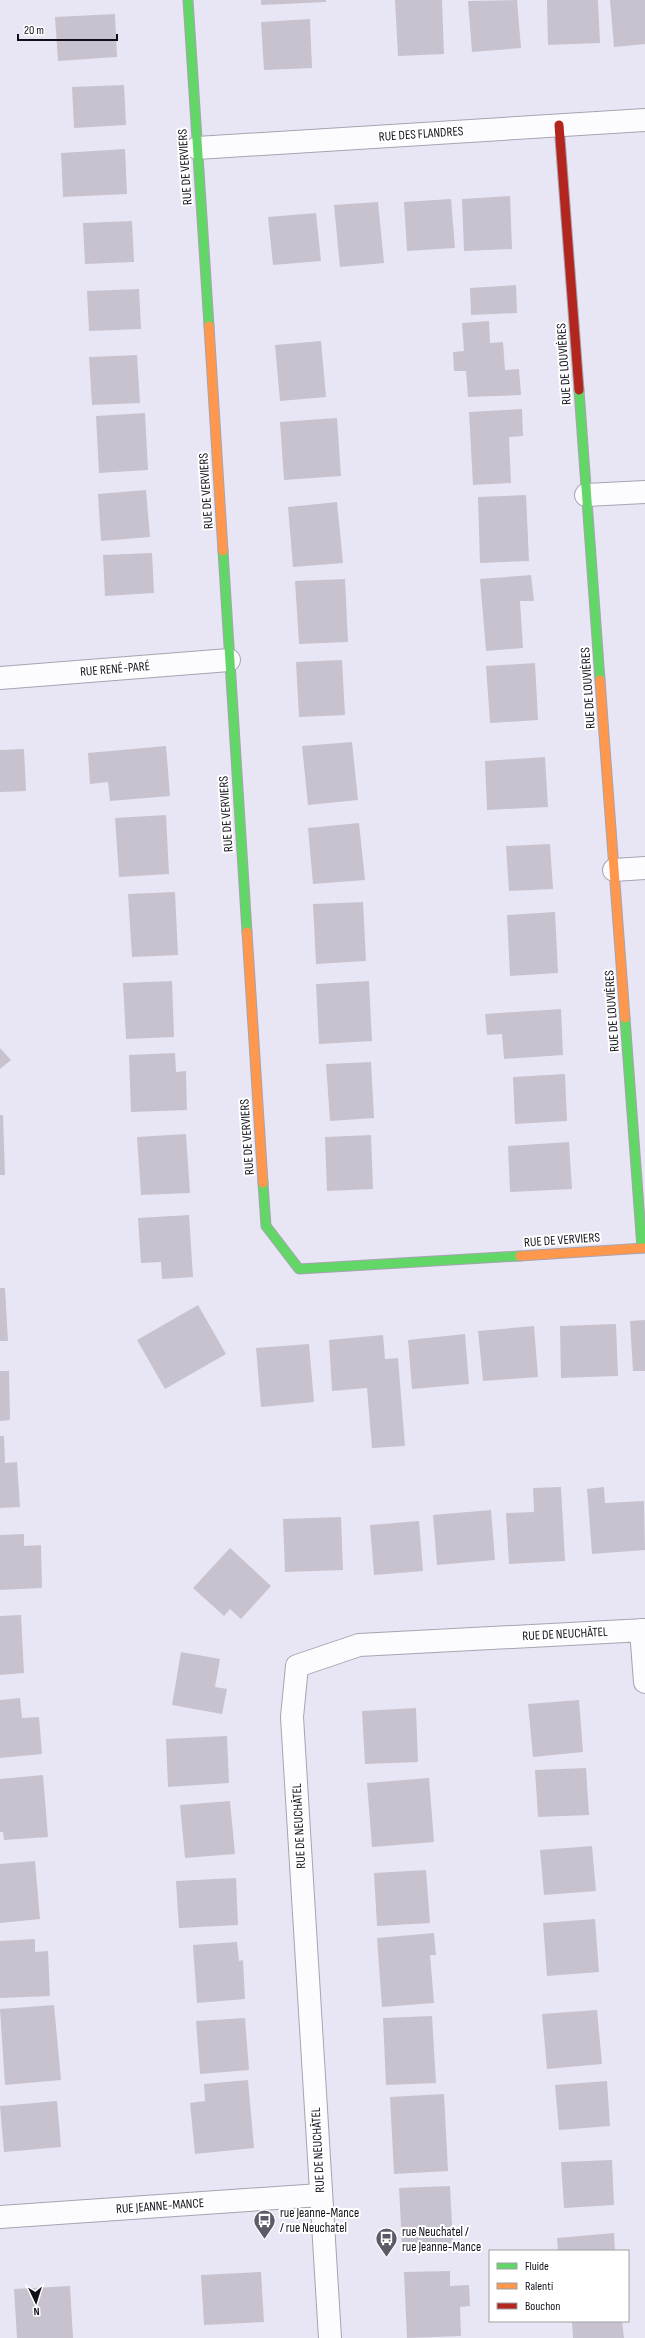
<svg xmlns="http://www.w3.org/2000/svg" width="645" height="2338" viewBox="0 0 645 2338" font-family="'Sofia Sans Condensed',sans-serif">
  <style>
    .building { fill: #c8c2ce }
    .lines { fill: none; stroke-linecap: round; stroke-linejoin: round }
    .street-casing { stroke: #a6a4b1; stroke-width: 24 }
    .fast-casing { stroke: #a6a4b1; stroke-width: 11 }
    .slow-casing { stroke: #a6a4b1; stroke-width: 11 }
    .jam-casing { stroke: #a6a4b1; stroke-width: 11 }
    .street { stroke: #fcfbfe; stroke-width: 22 }
    .fast { stroke: #63d668; stroke-width: 9 }
    .slow { stroke: #ff974d; stroke-width: 9 }
    .jam { stroke: #b3261e; stroke-width: 9 }
    .labels { text-anchor: middle; dominant-baseline: central; stroke-width: 4; stroke-linejoin: round; paint-order: stroke }
    .street-label { font-size: 13px; fill: #110f1a; stroke: #fff }
    .poi-label { font-size: 13px; fill: #110f1a; stroke: #fff; text-anchor: start }
  </style>
  <rect width="100%" height="100%" fill="#e8e6f5"/>
  <path class="building" d="M261,0H326V2L261,5Z
    M395,0H442L444,54L398,56Z
    M517,0L521,48L472,52L468,1Z
    M547,0H598L600,43L548,45Z
    M610,0H645V44L614,47Z
    M115,14L117,57L58,61L55,17Z
    M310,19L312,68L264,70L261,22Z
    M124,85L126,125L74,128L72,87Z
    M125,149L127,194L63,197L61,153Z
    M510,196L512,249L464,251L462,199Z
    M451,199L455,248L407,251L404,202Z
    M378,202L384,263L340,267L334,205Z
    M316,213L321,261L273,265L268,217Z
    M132,221L134,262L85,264L83,223Z
    M516,285L517,313L471,315L470,288Z
    M139,289L141,329L89,331L87,291Z
    M489,321L490,343L503,342L505,370L519,369L521,395L468,397L466,371H454L453,352L464,351L462,323Z
    M321,341L326,397L280,401L275,345Z
    M137,355L140,403L92,405L89,357Z
    M522,409L523,436L509,437L511,483L473,485L469,412Z
    M145,413L148,470L99,473L96,416Z
    M337,418L341,476L284,480L280,422Z
    M146,490L150,537L101,541L98,494Z
    M526,495L529,561L480,563L478,497Z
    M337,502L343,563L293,567L288,507Z
    M152,553L154,593L105,596L103,555Z
    M531,575L534,601H520L523,648L486,651L480,579Z
    M345,579L348,642L299,644L295,581Z
    M342,660L345,715L299,717L296,662Z
    M535,663L538,720L490,723L486,666Z
    M352,742L358,800L308,805L302,746Z
    M166,746L170,796L110,801L108,782L90,784L88,753Z
    M24,749L26,791L0,792V750Z
    M545,757L548,807L487,810L485,761Z
    M166,815L169,874L119,877L115,818Z
    M359,823L365,880L313,884L308,828Z
    M550,844L553,889L509,891L506,846Z
    M175,892L178,955L132,957L128,894Z
    M363,902L366,961L316,964L313,904Z
    M555,912L558,973L510,976L507,915Z
    M172,981L174,1037L126,1039L123,983Z
    M369,981L372,1041L319,1044L316,984Z
    M561,1009L563,1055L504,1059L502,1034L487,1035L485,1014Z
    M0,1048L11,1060L0,1069Z
    M175,1053L176,1072L186,1071L187,1110L131,1112L129,1055Z
    M371,1062L374,1118L330,1121L326,1064Z
    M565,1074L567,1121L515,1124L513,1077Z
    M0,1115H3L5,1175H0Z
    M186,1134L190,1193L141,1195L137,1137Z
    M371,1135L373,1189L327,1191L325,1137Z
    M569,1142L572,1189L510,1192L508,1146Z
    M189,1215L193,1277L162,1279L161,1262L141,1263L138,1218Z
    M0,1288H5L8,1341H0Z
    M198,1305L226,1354L165,1389L137,1340Z
    M645,1320V1371H633L630,1321Z
    M616,1324L618,1376L561,1378L560,1326Z
    M534,1326L538,1377L483,1381L478,1331Z
    M465,1334L469,1384L412,1389L408,1340Z
    M383,1335L385,1359L398,1358L405,1446L372,1448L367,1388L332,1391L329,1340Z
    M309,1344L314,1402L261,1407L256,1348Z
    M0,1371H9L10,1420L0,1421Z
    M0,1436H4L5,1463L17,1462L20,1507L0,1508Z
    M561,1487L565,1561L509,1564L506,1513L534,1512L533,1488Z
    M604,1487L605,1503L644,1501L645,1550L592,1554L587,1489Z
    M491,1510L495,1560L437,1565L433,1515Z
    M341,1517L343,1570L285,1572L283,1519Z
    M419,1521L423,1571L374,1575L370,1525Z
    M24,1534V1546L41,1545L42,1588L0,1590V1535Z
    M230,1548L271,1586L241,1619L230,1609L224,1616L193,1588Z
    M21,1615L24,1673L0,1675V1616Z
    M181,1652L220,1659L215,1687L227,1689L222,1714L172,1705Z
    M20,1698L22,1718L39,1717L42,1754L0,1758V1700Z
    M579,1700L583,1752L533,1757L528,1704Z
    M416,1708L418,1762L365,1764L362,1711Z
    M227,1736L229,1783L168,1787L166,1739Z
    M586,1768L589,1815L538,1817L535,1770Z
    M43,1775L48,1837L4,1840L3,1832H0V1779Z
    M429,1778L434,1842L372,1847L367,1783Z
    M230,1801L235,1854L185,1858L180,1805Z
    M592,1846L596,1891L544,1895L540,1850Z
    M35,1861L40,1919L0,1923V1864Z
    M426,1870L430,1923L377,1926L374,1873Z
    M236,1878L238,1925L179,1928L176,1881Z
    M595,1919L599,1972L547,1976L543,1923Z
    M434,1933L436,1955H430L434,2003L382,2007L377,1938Z
    M35,1939V1952L48,1951L50,1996L0,1998V1941Z
    M237,1942L239,1961L243,1960L245,1999L197,2003L193,1945Z
    M54,2005L61,2080L5,2085L0,2009Z
    M597,2010L602,2064L547,2069L542,2014Z
    M432,2016L436,2083L386,2085L383,2018Z
    M245,2018L249,2070L200,2074L196,2021Z
    M248,2080L254,2148L195,2154L190,2103L205,2101L204,2084Z
    M607,2081L610,2126L559,2130L555,2085Z
    M444,2094L448,2171L394,2174L390,2097Z
    M57,2101L61,2147L4,2152L0,2106Z
    M612,2160L614,2205L564,2208L561,2162Z
    M450,2186L453,2243L402,2246L399,2188Z
    M614,2233L615,2251H558L557,2238Z
    M450,2271V2286L469,2285L470,2306L460,2307L461,2336L407,2338L404,2272Z
    M261,2272L264,2322L204,2325L201,2275Z
    M70,2286L73,2338H17L14,2289Z
    M572,2321H622L624,2338H573Z"/>
  <g class="lines">
    <defs>
      <path id="street" d="M197,148L645,120
        M586,495L645,492
        M0,678L229,660
        M614,870L645,868
        M641,1630L645,1682
        M0,2217L320,2195
        M330,2338L292,1717L297,1666L359,1645L645,1630"/>
      <path id="fast" d="M188,0L209,326
        M579,390L600,680
        M223,551L247,932
        M625,1018L642,1248
        M263,1183L266,1226L299,1269L520,1256"/>
      <path id="slow" d="M209,326L223,551
        M600,680L625,1018
        M247,932L263,1183
        M520,1256L645,1248"/>
      <path id="jam" d="M559,125L579,390"/>
    </defs>
    <use href="#street" class="street-casing"/>
    <use href="#fast" class="fast-casing"/>
    <use href="#slow" class="slow-casing"/>
    <use href="#jam" class="jam-casing"/>
    <use href="#street" class="street"/>
    <use href="#fast" class="fast"/>
    <use href="#slow" class="slow"/>
    <use href="#jam" class="jam"/>
  </g>
  <defs>
    <symbol id="bus-pin" viewBox="-11 -11 22 30"><path d="M0 17L-7.5 6A9.5 9.5 0 1 1 7.5 6Z" fill="#5c5a67" stroke="#fff"/><path d="M-5-6H5V4H4V6H2V4H-2V6H-4V4H-5ZM-3.5-4V0h7V-4ZM-3.5 1.2v1.5H-2V1.2ZM2 1.2v1.5H3.5V1.2Z" fill="#fff"/></symbol>
  </defs>
  <g fill-rule="evenodd">
    <use href="#bus-pin" x="252" y="2208" width="25" height="34"/>
    <use href="#bus-pin" x="374" y="2226" width="25" height="34"/>
  </g>
  <g class="labels">
    <g class="street-label">
      <text transform="translate(421 134) rotate(-4)">RUE DES FLANDRES</text>
      <text transform="translate(185 167) rotate(-94)">RUE DE VERVIERS</text>
      <text transform="translate(564 364) rotate(-94)">RUE DE LOUVIÈRES</text>
      <text transform="translate(206 491) rotate(-94)">RUE DE VERVIERS</text>
      <text transform="translate(115 669) rotate(-5)">RUE RENÉ-PARÉ</text>
      <text transform="translate(588 688) rotate(-94)">RUE DE LOUVIÈRES</text>
      <text transform="translate(226 814) rotate(-94)">RUE DE VERVIERS</text>
      <text transform="translate(612 1011) rotate(-94)">RUE DE LOUVIÈRES</text>
      <text transform="translate(247 1137) rotate(-94)">RUE DE VERVIERS</text>
      <text transform="translate(562 1240) rotate(-4)">RUE DE VERVIERS</text>
      <text transform="translate(565 1634) rotate(-3)">RUE DE NEUCHÂTEL</text>
      <text transform="translate(299 1826) rotate(-93)">RUE DE NEUCHÂTEL</text>
      <text transform="translate(318 2150) rotate(-93)">RUE DE NEUCHÂTEL</text>
      <text transform="translate(160 2206) rotate(-4)">RUE JEANNE-MANCE</text>
    </g>
    <g class="poi-label">
      <text x="280" y="2213">rue Jeanne-Mance<tspan x="280" dy="15">/ rue Neuchatel</tspan></text>
      <text x="402" y="2232">rue Neuchatel /<tspan x="402" dy="15">rue Jeanne-Mance</tspan></text>
    </g>
  </g>
  <rect x="489" y="2250" width="140" height="72" fill="#ffffff" stroke="#a09fa3"/>
  <rect x="497" y="2263" width="20" height="6" fill="#63d668" stroke="#a09fa3"/>
  <text x="525" y="2270" font-size="12" fill="#110f1a">Fluide</text>
  <rect x="497" y="2283" width="20" height="6" fill="#ff974d" stroke="#a09fa3"/>
  <text x="525" y="2290" font-size="12" fill="#110f1a">Ralenti</text>
  <rect x="497" y="2303" width="20" height="6" fill="#b3261e" stroke="#a09fa3"/>
  <text x="525" y="2310" font-size="12" fill="#110f1a">Bouchon</text>
  <g transform="translate(36 2302) rotate(176)" stroke="#ffffff" stroke-width="3" paint-order="stroke">
  <path d="M0-3L7 15L0 10L-7 15Z" fill="#110f1a"/>
  <text y="-6" font-size="11" font-weight="bold" text-anchor="middle" fill="#110f1a">N</text>
  </g>
  <path d="M18 34v6h99v-6" fill="none" stroke="#110f1a" stroke-width="2"/>
  <text x="24" y="34" font-size="12" fill="#110f1a" stroke="#ffffff" stroke-width="3" paint-order="stroke">20 m</text>
</svg>
